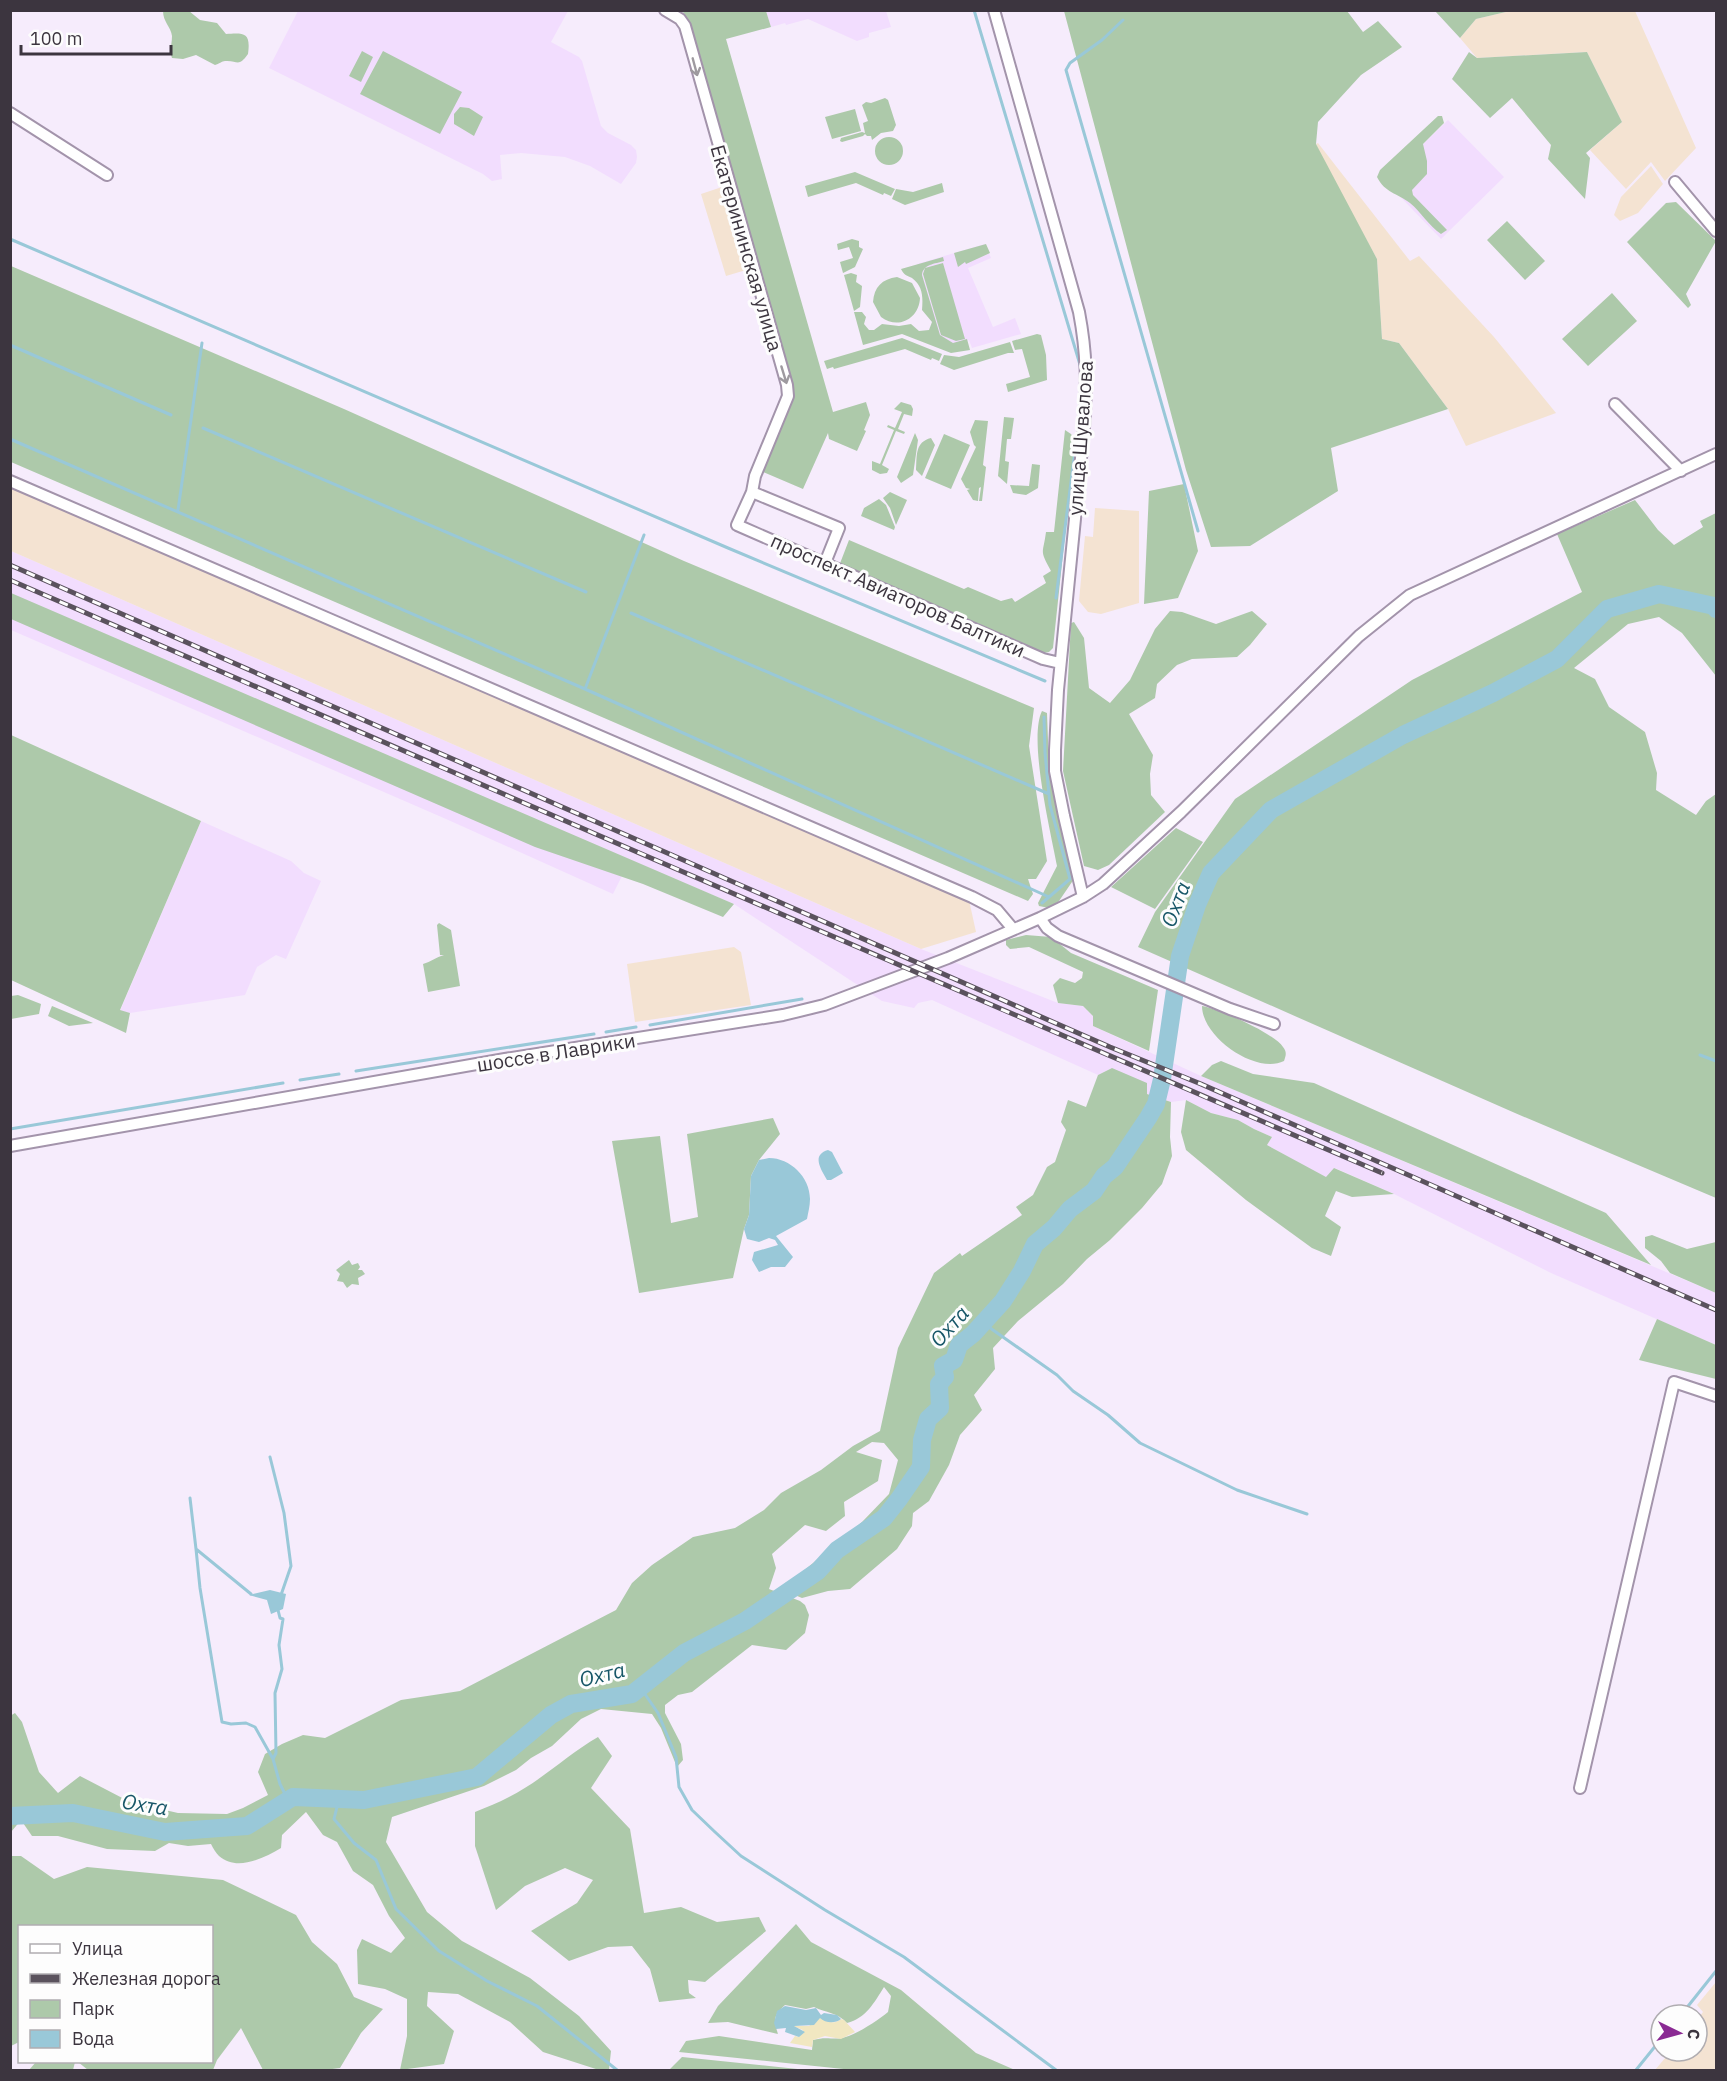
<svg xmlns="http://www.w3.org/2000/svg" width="1727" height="2081" viewBox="0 0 1727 2081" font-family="'IBM Plex Sans',sans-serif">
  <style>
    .built { fill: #f2ddfe }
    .industrial { fill: #f4e3d2 }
    .green { fill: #adc9aa }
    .sand { fill: #f1e7c1 }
    .water { fill: #99c8d8 }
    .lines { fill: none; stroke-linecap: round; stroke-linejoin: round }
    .stream { stroke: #99c8d8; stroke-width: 3 }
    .river { stroke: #99c8d8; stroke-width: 18 }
    .minor-casing { stroke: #a394ab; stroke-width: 14 }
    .minor { stroke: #fff; stroke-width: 10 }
    .rail-casing { stroke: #5a525d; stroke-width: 5 }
    .rail { stroke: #fdfdfd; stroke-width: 3; stroke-dasharray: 9; stroke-linecap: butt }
    .oneway { stroke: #9e9a9f }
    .labels { text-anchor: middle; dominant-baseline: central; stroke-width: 6; stroke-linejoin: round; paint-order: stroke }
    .street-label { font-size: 20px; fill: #3c353f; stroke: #fdfdfd }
    .water-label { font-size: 21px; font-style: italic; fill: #185768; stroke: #fdfdfd }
  </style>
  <rect width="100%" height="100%" fill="#f6ecfc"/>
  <path class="built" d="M298,11H568L551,42L579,57L582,61L601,126L608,133L631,145L636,150L637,157L636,163L621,184L590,166L565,157L521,153L500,155L502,179L492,181L483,174L269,68Z
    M766,11H886L891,27L869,33V37L857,41L808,19L786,25L785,23L771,27Z
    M1448,120L1504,177L1441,239L1385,181Z
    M985,244L991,258L968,268L993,327L1015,318L1021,334L972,348L969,340L955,344L939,338L917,264Z
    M11,551L921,949L1058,1003L1083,1006L1093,1016V1026L1201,1076L1716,1293V1345L1551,1273L1394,1194L1335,1168L1326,1178L1267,1145L1272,1137L1254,1129L1238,1120L1211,1113L1186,1100L1171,1102L1147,1094L1112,1068L1098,1075L932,1000L918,1003L914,1008L882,1001L734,904L630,860L613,894L446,819L11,630Z
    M201,821L291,861L304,873L321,881L286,959L276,955L257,967L245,995L130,1013L120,1011Z"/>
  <path class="industrial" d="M1510,11H1635L1696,148L1665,181L1651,162L1626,189L1590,150L1622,122L1587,52L1477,58L1460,38L1476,19Z
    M1318,143L1410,261L1419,256L1494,337L1556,413L1466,446L1448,409L1399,343L1382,339L1377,259L1327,168L1316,144Z
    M1651,166L1663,184L1638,213L1620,221L1614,215L1621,197Z
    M722,187L746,270L726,276L701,194Z
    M11,488L969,900L976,932L921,949L11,551Z
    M1095,508L1139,511V603L1101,614L1088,612L1079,601L1085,536L1093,537Z
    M734,947L741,952L751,1005L635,1022L627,964Z
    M1716,1982V2070H1655L1671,2051H1697V2020L1703,2012L1697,2005Z"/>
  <path class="green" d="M163,11H189L200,20L217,23L226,34C244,33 251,32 248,54C238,68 238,60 225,61C222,61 219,64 215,65L196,55L183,59L172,58C169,50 172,45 172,36C171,27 163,22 163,11Z
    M680,11H766L771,27L726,39L833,412L866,402L870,415L864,430L866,431L857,451L829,439L828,433L803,489L761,471L792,392L684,13Z
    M1064,11H1347L1363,32L1378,21L1402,47L1361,75L1318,122L1316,144L1377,259L1382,339L1399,343L1448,409L1331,448L1338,491L1250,546L1211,547L1186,470Z
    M1435,11H1510L1476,19L1460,38Z
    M362,51L373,57L361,82L349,76Z
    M383,51L462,92L440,134L360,94Z
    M1469,52L1477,58L1587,52L1622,122L1586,153L1590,158L1585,199L1548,159L1551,145L1512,98L1490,118L1452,79Z
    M885,98L888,100L896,125L893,131L881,133L872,140L871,136H867L865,134L863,136L842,142L840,141L841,138L862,132L865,133L863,123L868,121L862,105L866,102L871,103Z
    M460,107L469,108L483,117L474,136L454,124V114Z
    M855,109L861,131L832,139L825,117Z
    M1438,116H1442L1444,123L1423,144L1427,161V174L1412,190L1413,195L1447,230L1441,234C1429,226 1421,212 1410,203C1397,193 1385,193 1377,177L1380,170Z
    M875 151a14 14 0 1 1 28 0a14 14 0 1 1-28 0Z
    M855,172L895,189L891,196L884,193L883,195L856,183L808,197L805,186Z
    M942,183L944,192L905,205L892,199L896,189L913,192Z
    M1676,202L1716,241L1686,294L1691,305L1688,308L1627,242L1666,203Z
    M1507,221L1545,261L1525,280L1487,240Z
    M852,239L859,241V247L863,249L855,267L843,273L840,262L853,258L849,247L838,250L837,244Z
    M986,244L990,253L966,264L965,262L958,267L954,253Z
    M943,257L944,261C935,264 923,264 922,275L940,335L953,343L967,339L970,350L951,353L902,334L863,345L854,312H862L866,317L864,324L869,330H874L882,324L899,326L911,324L919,331L929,330L932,322L922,310C923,297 923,286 912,278C906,275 904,275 901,269Z
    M943,263L965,339L956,341L941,335L923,274L925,268Z
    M11,266L344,409L684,561L1034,708L1029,746L1047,861L1036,879H1028L1033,894L1028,901L11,462Z
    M851,273L857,275L856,282L862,286L860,307L854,311L844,275Z
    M897,277L912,283L920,298C919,319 898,330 881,317L873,302C874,287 882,279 897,277Z
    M1612,293L1637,321L1588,366L1562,339Z
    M1037,334L1041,335L1046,355L1047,380L1008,392L1006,384L1030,377L1022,349L1015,350L1012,341Z
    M902,338L942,354L939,361L932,358L931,360L905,349L834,369L833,367L827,369L824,361Z
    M1010,342L1014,353H1008L954,370L940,364L944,355L959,357Z
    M901,402L911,405L913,409L912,416L904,414L898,429L905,432L904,434L896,431L882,465L889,469L887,473L880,474L872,470V461L880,464L894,430L887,427L888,425L895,428L902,412L894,409Z
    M1004,417L1014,418L1011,439H1007L1005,461L1009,462L1007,484L998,476Z
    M975,420L988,421L983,465L986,467L982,501H979L981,487L979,488L978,501L973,500L967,490L970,489L966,488L961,479L976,447L974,445L970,432Z
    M1065,430L1071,434L1075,440L1053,648L1049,652L1044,653L839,566L849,540L964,589L968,587L1001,601L1012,598L1015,602L1046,583L1043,576L1051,571C1039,549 1043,555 1046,532H1054Z
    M915,433L918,440L913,475L901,483L897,477Z
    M944,434L970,445L951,489L925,478Z
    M931,438L935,445L922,476L916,470C917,455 915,442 931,438Z
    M1032,464L1040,465L1038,488L1026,495L1013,493L1010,485L1029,486Z
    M1184,484L1198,551L1178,598L1144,604L1149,491Z
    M890,492L907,500L896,525L890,508L883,498Z
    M879,499L886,505L895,527L894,530L861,516L864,508Z
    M1635,500L1658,530L1674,545L1703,527L1700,521L1716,513V676L1682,633L1659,617L1628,624L1574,668L1595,679L1609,707L1645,732L1657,773L1656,790L1696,815L1706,801L1716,794V1198L1515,1113L1138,947L1155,912L1235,799L1412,680L1582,592L1557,534Z
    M11,593L734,904L723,917L643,884L535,847L11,619Z
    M1170,611L1182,612L1216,624L1252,611L1267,624L1250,645L1237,657L1192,659L1177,665L1157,684L1155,698L1129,714L1153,755L1150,774L1151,795L1165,812L1109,865L1098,870L1084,866L1063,771L1071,623L1074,622L1084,638L1089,688L1110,703L1130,680L1155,629Z
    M1042,711L1047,713L1049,767L1074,879L1059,901L1049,908L1039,906L1038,903L1057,866C1051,833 1028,739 1042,711Z
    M11,735L201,821L120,1010L130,1013L126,1033L11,980Z
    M1176,828L1203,842L1155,909L1111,887Z
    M439,923L451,930L460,986L428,992L423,964C431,962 436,957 444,955H440L437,925Z
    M1026,935L1051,937L1071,953L1158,990L1149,1051L1093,1026V1016L1083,1006L1058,1003L1053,985L1060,978L1075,983L1082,978L1083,972L1029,947L1010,949L1006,945V940Z
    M18,995L41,1004L39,1014L11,1019V996Z
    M52,1006L93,1023L69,1026L48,1016Z
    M1202,1006C1219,1009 1274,1033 1283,1047C1287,1052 1286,1055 1284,1061C1256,1075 1202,1037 1202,1006Z
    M1221,1061L1253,1074L1314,1083L1606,1213L1651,1265L1201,1076L1212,1065Z
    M1112,1068L1147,1083V1094L1171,1102L1170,1137L1172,1156L1162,1184L1142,1208L1110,1240L1087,1259L1063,1284L1018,1321L993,1348L995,1369L974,1395L982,1410L960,1435L949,1465L929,1501L913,1513L912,1526L897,1549L850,1589L828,1591L802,1598L785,1591L788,1584L862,1522L889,1494L898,1460L884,1443L872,1442L856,1452L882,1460L878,1481L844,1502L845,1516L826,1531L805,1525L772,1554L776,1568L769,1589L800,1601L805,1605L809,1615L805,1633L786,1650L752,1645L692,1692L678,1695L665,1705V1713L681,1744L683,1760L677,1767L661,1728L652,1714L601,1709L581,1719L552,1746L531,1758L516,1770L484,1786L392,1817L386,1842L427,1912L462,1941L530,1978L579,2016L611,2051L609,2070H599L543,2052L510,2022L458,1994L428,1992L427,2006L454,2031L444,2064L400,2070L407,2036V1999L385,1989L358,1984L357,1950L362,1939L391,1953L405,1938L389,1916L373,1885L353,1871L337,1842L323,1835L306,1812L282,1835L281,1848C264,1858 237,1872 219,1856C216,1853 213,1848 211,1844L188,1846L169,1843L155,1851L107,1849L58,1836H32L21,1820L11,1832L10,1716L15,1713L22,1722L39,1772L58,1793L80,1776L130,1802L178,1813L227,1814L243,1808L268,1795L258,1772L265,1754L282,1744L303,1735L325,1738L401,1700L460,1691L616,1610L632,1583L652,1565L693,1537L735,1528L764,1510L781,1493L821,1470L853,1446L880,1431L898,1348L934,1273L960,1253L962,1256L1022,1215L1016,1207L1033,1195L1047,1167L1055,1162L1066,1130L1061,1122L1068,1100L1086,1107L1098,1075Z
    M1186,1100L1211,1113L1238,1120L1254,1129L1272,1137L1267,1145L1326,1177L1334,1168L1394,1194L1352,1197L1336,1191L1325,1216L1341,1227L1331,1256L1312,1248L1246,1200L1186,1150L1181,1132Z
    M773,1118L780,1134L759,1160L751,1176L749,1215L744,1229L733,1278L639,1293L612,1141L660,1136L671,1223L698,1217L687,1134Z
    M1652,1235L1687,1249L1716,1242V1293L1670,1273L1661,1261L1645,1248V1237Z
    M349,1260L352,1265L358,1263L360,1267L358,1270H362L365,1274L358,1278L359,1285L352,1284L347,1288L343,1282L337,1281L340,1274L336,1270Z
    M1657,1319L1716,1345V1379L1639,1360Z
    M598,1737L612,1756L591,1788L630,1829L644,1913L681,1907L717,1922L759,1917L766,1931L705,1982L688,1980L689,1993L696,1998L659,2002L650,1969L632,1946L608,1947L569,1961L531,1931L577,1903L593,1880L565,1868L525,1886L496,1910L475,1846V1812C486,1807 498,1803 509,1797C541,1781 567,1755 598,1737Z
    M11,1856H21L54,1879L87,1867L223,1880L296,1915L312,1942L337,1964L354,1997L383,2009L361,2033L340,2068L325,2070H263L241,2028L217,2060L213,2070H88L78,2062H212V1926H20L19,2042L11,2046Z
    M796,1924L811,1942L901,1990L976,2053L1015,2070H853L679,2052L686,2041L719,2036L812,2050L813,2040C827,2036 832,2040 842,2038C856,2035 877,2021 888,2012L891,1996L884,1987C874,2003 866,2018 847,2023C837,2012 826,2013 814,2007L806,2009L785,2005C774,2015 773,2019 778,2034L728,2022L708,2023L718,2006Z
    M682,2057L807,2070H669Z
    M36,2062H75L73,2070H29Z"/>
  <path class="sand" d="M820,2017C826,2022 834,2025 841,2019L844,2020L855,2032L841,2039L825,2036L813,2040L812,2047L790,2043L795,2036L799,2037L803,2030L793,2026H809Z"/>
  <path class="water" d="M828,1150L832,1152L843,1173L831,1180H827C821,1169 811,1155 828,1150Z
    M769,1158C790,1158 810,1177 810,1199C810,1206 808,1213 807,1219L776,1236L793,1257L785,1267H771L759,1272L752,1260L754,1252L778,1245L775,1240L769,1238L759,1242L747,1239L744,1229L749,1215L751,1176L759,1160Z
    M270,1590L286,1594L283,1609L271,1614L267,1600L249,1595Z
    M785,2006L806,2010L816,2008L821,2015L824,2013L837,2015L841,2019C835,2024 825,2023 820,2018L814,2025L794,2026L805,2032L799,2037L785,2032L786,2028L776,2029L774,2023L777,2011Z"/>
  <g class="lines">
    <path class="stream" d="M974,10L1081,368
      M1123,20L1102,40L1070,63L1066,70L1198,531
      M10,239L728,548L1045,681
      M10,345L171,415
      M1079,419L1080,404
      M203,428L586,592
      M10,439L585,689L1049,897
      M178,510L202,343
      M1056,598L1077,435
      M631,613L1049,794
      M585,689L644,535
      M1042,903L1070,879L1050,805L1045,753L1044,717
      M650,1025L802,999
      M606,1032L636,1027
      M1700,1055L1716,1061
      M356,1071L594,1034
      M300,1080L339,1074
      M10,1129L283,1083
      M983,1323L1057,1375L1073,1391L1108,1415L1140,1443L1237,1490L1307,1514
      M270,1457L284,1513L291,1566L281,1595
      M190,1498L196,1549L251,1594
      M196,1549L200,1588L222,1722L231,1724L246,1723L255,1727L273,1759L280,1784L288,1800
      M640,1687L658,1713L676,1757L679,1787L692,1810L715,1832L741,1856L825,1910L904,1957L1056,2070
      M273,1759L276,1753L275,1693L282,1669L279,1645L283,1619L280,1618L278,1610
      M350,1799L338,1803L334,1819L354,1843L376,1860L396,1909L439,1951L487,1981L537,2006L617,2070
      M1681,2015L1716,1971
      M1636,2070L1661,2039"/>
    <path class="river" d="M10,1816L73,1813L165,1832L247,1826L293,1797L364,1800L477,1777L551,1715L571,1704L632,1694L684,1653L745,1621L818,1571L837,1550L884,1518L899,1499L921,1467L922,1440L928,1419L940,1408L939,1384L945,1377L943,1366L954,1360L959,1345L973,1334L1003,1301L1022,1271L1035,1244L1054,1228L1070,1209L1094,1191L1104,1176L1115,1167L1148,1118L1156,1104L1162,1079L1180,956L1197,905L1211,873L1271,810L1403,735L1493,693L1557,659L1607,609L1659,594L1714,606L1716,609"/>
    <defs>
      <path id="minor" d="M665,10L680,19L685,26L787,385L788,396L755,476L752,492L737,525L1043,659L1060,663
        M994,10L1079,312C1087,354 1087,385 1084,428L1058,690L1055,750V771L1064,816L1083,897
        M10,113L107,175
        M1675,182L1716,231
        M1615,404L1681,471
        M10,481L972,897L997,910L1013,929
        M752,492L839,528L825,563
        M1040,918L1047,928L1058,936L1230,1009L1274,1024
        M10,1146L505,1059L783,1015L824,1005L948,958L1040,918L1083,897L1103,884L1181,812L1359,636L1410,595L1716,454
        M1580,1788L1674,1382L1716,1396"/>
    </defs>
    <use href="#minor" class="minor-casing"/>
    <use href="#minor" class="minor"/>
    <defs>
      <path id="rail" d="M10,565L1110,1047L1201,1084L1716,1310
        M10,580C467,779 924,976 1382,1173"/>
    </defs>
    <use href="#rail" class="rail-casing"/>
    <use href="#rail" class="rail"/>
  </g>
  <defs><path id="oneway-shaft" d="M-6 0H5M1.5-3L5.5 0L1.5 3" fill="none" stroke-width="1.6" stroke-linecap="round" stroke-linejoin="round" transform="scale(1.5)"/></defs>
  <g class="oneway">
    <use href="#oneway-shaft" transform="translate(695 67) rotate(75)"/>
    <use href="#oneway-shaft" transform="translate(784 375) rotate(73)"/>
  </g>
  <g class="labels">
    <g class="street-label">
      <text transform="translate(747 248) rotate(74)">Екатерининская улица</text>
      <text transform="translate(1080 438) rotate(-86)">улица Шувалова</text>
      <text transform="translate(898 595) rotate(24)">проспект Авиаторов Балтики</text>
      <text transform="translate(556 1052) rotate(-9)">шоссе в Лаврики</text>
    </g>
    <g class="water-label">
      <text transform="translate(1175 904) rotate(-69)">Охта</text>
      <text transform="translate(949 1326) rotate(-48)">Охта</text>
      <text transform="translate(602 1674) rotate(-14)">Охта</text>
      <text transform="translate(145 1804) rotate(9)">Охта</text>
    </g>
  </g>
  <rect width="1727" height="2081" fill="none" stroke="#3c353f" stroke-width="24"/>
  <rect x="18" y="1925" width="195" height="138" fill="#fdfdfd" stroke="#b0adb1" stroke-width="1.5"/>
  <rect x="30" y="1944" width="30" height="9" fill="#ffffff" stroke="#b0adb1" stroke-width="1.5"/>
  <text x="72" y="1955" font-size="18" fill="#3c353f">Улица</text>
  <rect x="30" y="1974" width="30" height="9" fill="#5a525d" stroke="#b0adb1" stroke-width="1.5"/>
  <text x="72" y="1985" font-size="18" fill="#3c353f">Железная дорога</text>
  <rect x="30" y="2000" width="30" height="18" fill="#adc9aa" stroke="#b0adb1" stroke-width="1.5"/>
  <text x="72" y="2015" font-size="18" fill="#3c353f">Парк</text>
  <rect x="30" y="2030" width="30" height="18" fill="#99c8d8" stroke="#b0adb1" stroke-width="1.5"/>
  <text x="72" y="2045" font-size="18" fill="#3c353f">Вода</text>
  <g transform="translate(1679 2033) rotate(95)"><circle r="28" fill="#fdfdfd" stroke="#b0adb1" stroke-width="1.5"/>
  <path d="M0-4.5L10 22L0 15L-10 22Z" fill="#8a2a93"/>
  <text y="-9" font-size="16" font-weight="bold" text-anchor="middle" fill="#3c353f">С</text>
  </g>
  <path d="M21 45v9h150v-9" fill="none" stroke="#3c353f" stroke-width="3"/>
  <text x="30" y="45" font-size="18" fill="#3c353f" stroke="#fdfdfd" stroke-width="4.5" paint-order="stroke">100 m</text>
</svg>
